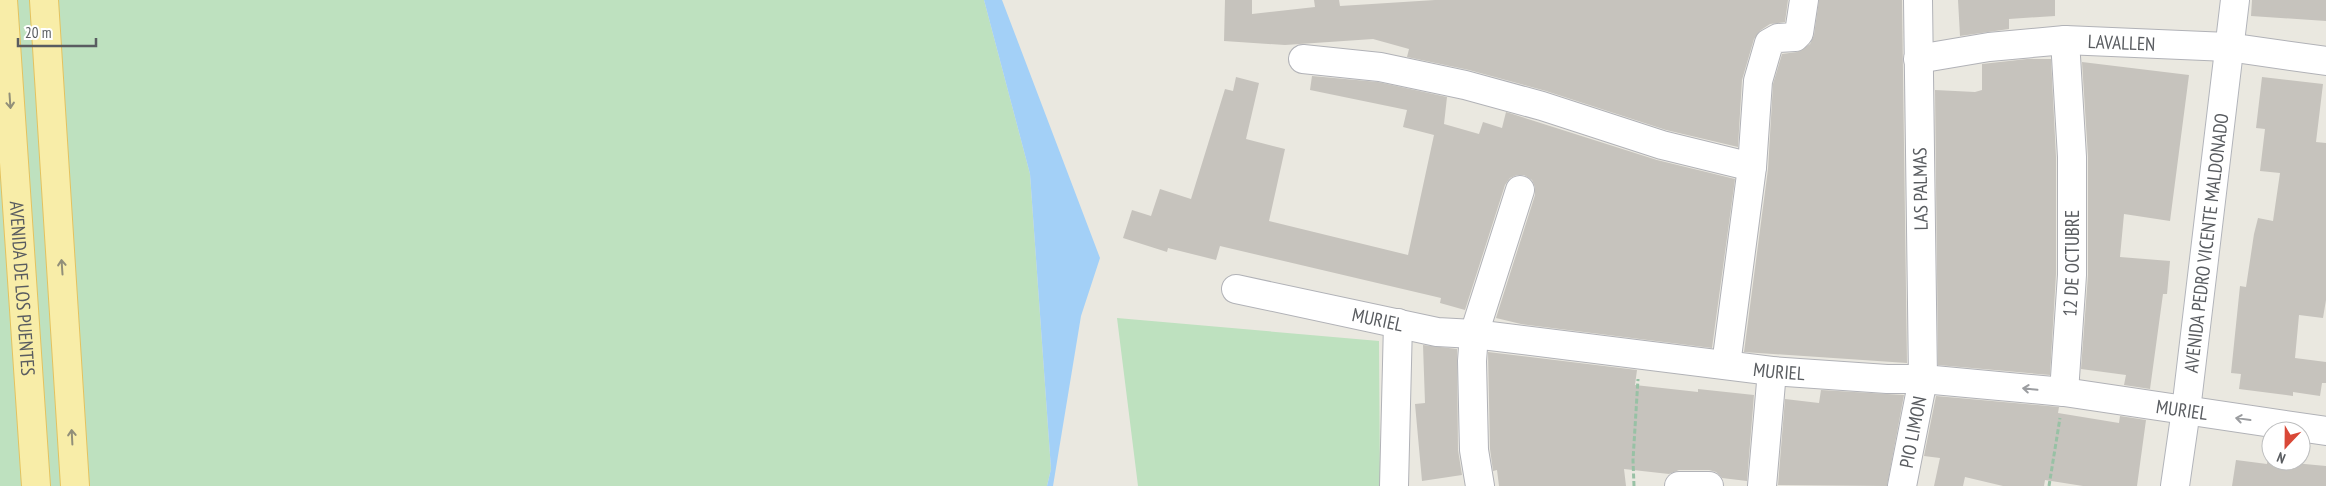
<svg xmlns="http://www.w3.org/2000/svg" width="2326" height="486" viewBox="0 0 2326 486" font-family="'PT Sans Narrow',sans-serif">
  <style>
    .green { fill: #bee1bf }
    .water { fill: #a3d0f7 }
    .building { fill: #c6c3bd }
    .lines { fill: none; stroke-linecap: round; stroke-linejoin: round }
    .minor-casing { stroke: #b1b2b7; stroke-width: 30 }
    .secondary-casing { stroke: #b2b4ba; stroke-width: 30 }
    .primary-casing { stroke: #e4c25f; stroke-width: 30 }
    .path { stroke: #98c1a5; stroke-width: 3; stroke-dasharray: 5 2.5; stroke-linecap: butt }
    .minor { stroke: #fff; stroke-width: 28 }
    .secondary { stroke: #fff; stroke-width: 28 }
    .primary { stroke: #f8eda8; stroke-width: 28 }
    .oneway { stroke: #918f79 }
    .oneway2 { stroke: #9b9da0 }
    .labels { text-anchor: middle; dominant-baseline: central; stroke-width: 5; stroke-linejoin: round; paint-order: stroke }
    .street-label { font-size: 19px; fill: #595c60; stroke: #fff }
  </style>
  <rect width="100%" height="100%" fill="#eae8e0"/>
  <path class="green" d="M0,0H984L1030,174L1051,469L1047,486H0Z
    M1117,318L1379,341L1380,486H1138Z"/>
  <path class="water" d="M984,0H1002L1100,258L1081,316L1053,486H1047L1051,469L1030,174Z"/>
  <path class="building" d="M1225,0H1252V14L1315,7L1314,0H1339L1340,6L1435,0H1788L1785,22L1770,24L1761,30L1754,39L1742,80L1738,147L1666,130L1546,91L1469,70L1407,57L1409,49L1373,39L1285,45L1224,41Z
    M1819,0H1902L1907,363L1744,352L1768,169L1773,84L1782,54L1797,52L1810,44L1814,35Z
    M1958,0H2055V16L2009,19V29L1960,36Z
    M2252,0H2326V21L2251,16Z
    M2027,59H2051L2056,157V274L2050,375L1938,365L1935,90L1975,92L1982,90V64Z
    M2082,62L2189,75L2170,221L2124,214L2120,257L2170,261L2167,294H2163L2150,389L2124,385L2126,375L2081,369L2088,275V157Z
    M1312,76L1378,82L1447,97L1444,124L1479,134L1483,122L1502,128L1506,112L1657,160L1735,179L1712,348L1521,324L1496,318L1535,195V187L1532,180L1524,175H1517L1510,178L1505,185L1465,310L1440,303L1441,298L1220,246L1216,260L1168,248L1167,252L1123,238L1132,210L1151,216L1160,189L1191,199L1225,89L1233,91L1236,77L1259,83L1246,139L1285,149L1269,221L1408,255L1434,135L1403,127L1407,110L1310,90Z
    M2262,77L2323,84L2316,142L2326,143V300L2323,318L2299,315L2295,358L2326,362V383H2322L2320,396L2293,392V396L2239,389L2241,374L2231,373L2240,286L2246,287L2254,234L2258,218L2273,221L2280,173L2260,171L2265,129L2256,128Z
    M1423,345L1457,349L1458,450L1462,475L1422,481L1415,404L1425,403Z
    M1488,352L1637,370L1635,385L1698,392V389L1754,395L1747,481L1722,478L1716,472L1709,470H1679L1669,474L1624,469L1626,486H1499L1497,470L1493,471L1490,449Z
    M1821,390L1904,395L1887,486L1778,485L1785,399L1819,403Z
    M1936,396L2059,407L2058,413L2119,423L2120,416L2146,420L2137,486H2083L2045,480L2044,486H2003L1965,477L1963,486H1934L1940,458L1924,456Z
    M2268,458L2271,459V461L2326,466V486H2232L2236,460L2267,464Z"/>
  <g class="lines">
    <defs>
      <g id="minor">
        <path d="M1303,59L1380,67L1465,85L1542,106L1662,145L1752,167"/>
        <path id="s1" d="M1918,59L1989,47L2065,40L2228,47L2326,61"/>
        <path id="s2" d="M1236,289L1437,332L1474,334L1772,371L1887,379H1923L2064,392L2326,431"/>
        <path d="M1726,365L1752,167L1758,81L1769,43L1778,38L1795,37L1799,33L1804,0"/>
        <path id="s3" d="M2064,392L2072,275V157L2065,40"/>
        <path d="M1394,486L1398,323"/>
        <path d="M1480,486L1474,450L1472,361L1474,334L1520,190"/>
        <path d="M1679,486H1709"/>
        <path d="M1762,486L1772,371"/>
        <path id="s4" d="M1902,486L1923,379L1918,0"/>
      </g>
      <g id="secondary">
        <path id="s5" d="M2175,486L2186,410L2235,0"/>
      </g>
      <g id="primary">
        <path id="s6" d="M3,0L36,486"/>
        <path d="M44,0L75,486"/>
      </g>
    </defs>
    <use href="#minor" class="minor-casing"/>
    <use href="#secondary" class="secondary-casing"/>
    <use href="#primary" class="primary-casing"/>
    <path class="path" d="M1634,486L1633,460L1638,379
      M2049,486L2060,418"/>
    <use href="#minor" class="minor"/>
    <use href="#secondary" class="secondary"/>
    <use href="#primary" class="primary"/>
  </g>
  <defs><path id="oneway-shaft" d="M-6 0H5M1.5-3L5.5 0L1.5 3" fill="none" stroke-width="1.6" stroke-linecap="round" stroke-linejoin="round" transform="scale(1.25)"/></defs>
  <g class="oneway">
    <use href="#oneway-shaft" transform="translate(10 101) rotate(86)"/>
    <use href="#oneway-shaft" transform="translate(62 267) rotate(-94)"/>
    <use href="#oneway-shaft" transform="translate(72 437) rotate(-93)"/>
  </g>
  <g class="oneway2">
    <use href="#oneway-shaft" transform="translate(2030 389) rotate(-174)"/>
    <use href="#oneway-shaft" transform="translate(2243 419) rotate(-172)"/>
  </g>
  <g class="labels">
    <g class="street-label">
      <text stroke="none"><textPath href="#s1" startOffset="205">LAVALLEN</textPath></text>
      <text transform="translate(1920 189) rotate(-91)">LAS PALMAS</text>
      <text stroke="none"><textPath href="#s5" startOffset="245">AVENIDA PEDRO VICENTE MALDONADO</textPath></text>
      <text stroke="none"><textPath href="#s3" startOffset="129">12 DE OCTUBRE</textPath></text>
      <text stroke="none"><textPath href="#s6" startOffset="289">AVENIDA DE LOS PUENTES</textPath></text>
      <text stroke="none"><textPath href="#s2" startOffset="145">MURIEL</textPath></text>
      <text stroke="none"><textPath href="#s2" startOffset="550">MURIEL</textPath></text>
      <text stroke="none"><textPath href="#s2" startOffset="955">MURIEL</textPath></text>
      <text stroke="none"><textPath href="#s4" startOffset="55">PIO LIMON</textPath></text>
    </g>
  </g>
  <g transform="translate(2286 446) rotate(202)"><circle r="24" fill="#ffffff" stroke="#bdbebf"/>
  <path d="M0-4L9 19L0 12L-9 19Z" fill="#d94837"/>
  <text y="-8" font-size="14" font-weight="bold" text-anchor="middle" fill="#595c60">N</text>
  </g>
  <path d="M18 38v8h78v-8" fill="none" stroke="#595c60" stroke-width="2.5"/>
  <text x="25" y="38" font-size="15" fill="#595c60" stroke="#ffffff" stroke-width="4" paint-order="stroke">20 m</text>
</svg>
